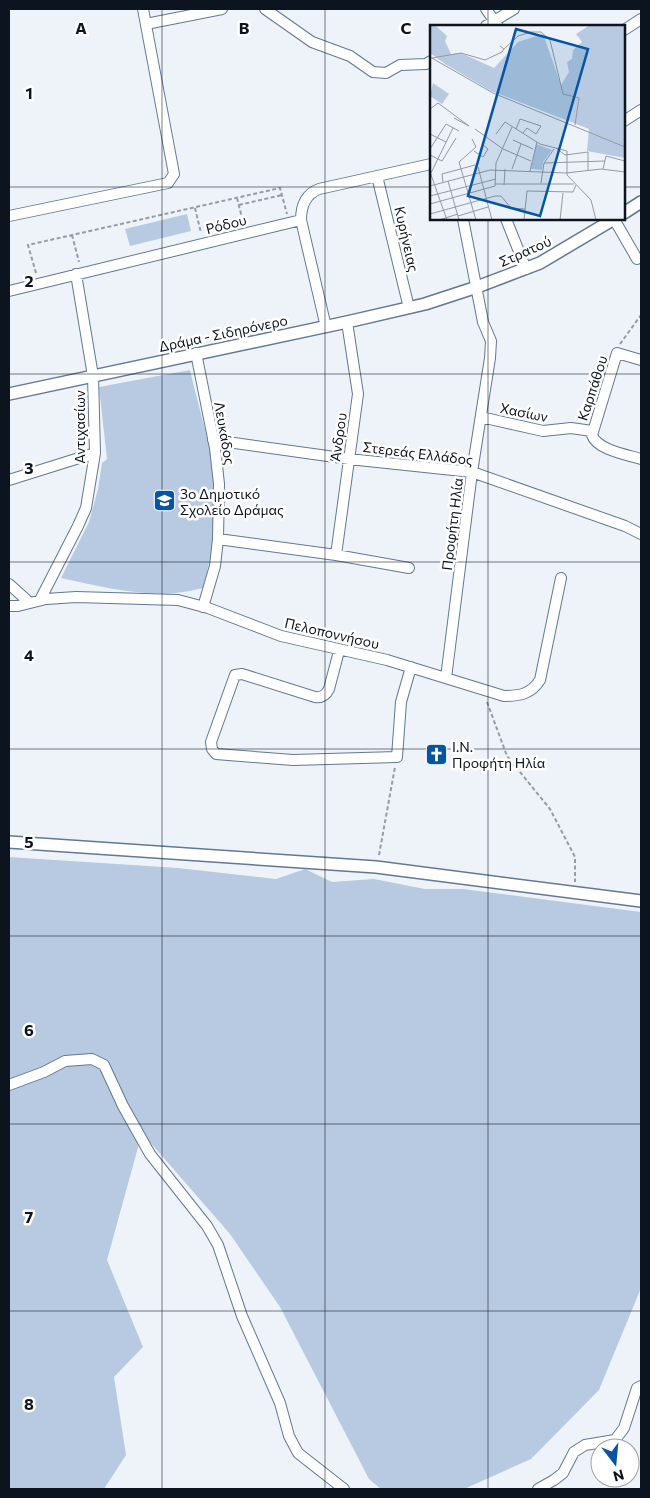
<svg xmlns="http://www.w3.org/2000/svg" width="650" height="1498" viewBox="0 0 650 1498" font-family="Commissioner,sans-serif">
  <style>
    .green { fill: #b7cae1 }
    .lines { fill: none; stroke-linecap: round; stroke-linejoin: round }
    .minor-casing { stroke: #627894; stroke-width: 12 }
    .tertiary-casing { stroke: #627894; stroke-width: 14 }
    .path { stroke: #969ca4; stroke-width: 2; stroke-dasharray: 4 2.5; stroke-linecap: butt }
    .minor { stroke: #fff; stroke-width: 10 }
    .tertiary { stroke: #fff; stroke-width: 11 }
    .grid { fill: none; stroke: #0c141f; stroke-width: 1; stroke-opacity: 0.55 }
    .labels { text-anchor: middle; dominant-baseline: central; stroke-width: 5; stroke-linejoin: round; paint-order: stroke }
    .street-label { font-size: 14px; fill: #0c141f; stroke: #fff }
    .poi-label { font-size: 14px; fill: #0c141f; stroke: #fff; text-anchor: start }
    .inset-road { fill: none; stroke: #949aa2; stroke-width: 1 }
    .view { fill: #0555a3; fill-opacity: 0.15; stroke: #0555a3; stroke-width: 2.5 }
    .inset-edge { fill: none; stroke: #0c141f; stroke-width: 2.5 }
    .grid-label { font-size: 16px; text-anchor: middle; font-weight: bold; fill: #0c141f; stroke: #fff; stroke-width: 5; stroke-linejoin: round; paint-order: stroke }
  </style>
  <rect width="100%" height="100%" fill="#eef3f9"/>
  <path class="green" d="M187,214L191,231L130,246L125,229Z
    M190,370C197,401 207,432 212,463C219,503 214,549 203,588C194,590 185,592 176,593C137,596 99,586 61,578L89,522L98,489L102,463L107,459L99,387Z
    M9,857L178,868L276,879L305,869L332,882L374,879L425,889H463L641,912V1288L599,1390L531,1459L464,1489H381L369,1479L280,1307L230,1234L142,1133L107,1260L143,1347L114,1377L126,1455L104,1489H9Z"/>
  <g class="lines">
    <defs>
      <path id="minor" d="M265,9L312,42L350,56L373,72L386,73L400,65L426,64L431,61
        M486,9L497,25
        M146,24L222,9
        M486,26L514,9
        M624,30L641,19
        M624,121L641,110
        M377,176L409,308
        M9,216L168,183L174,174L143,9
        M506,219L526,269
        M614,219L637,259
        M9,291L301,220
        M326,327L301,220C301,206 306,194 319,189L431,164
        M196,353L215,448L219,484L218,539L215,566L203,607
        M641,360L617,353L592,435C597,450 628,455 641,459
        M481,417L543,431L571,428L592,431
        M213,440L349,459L472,472L625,526L641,534
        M9,480L95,453
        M218,539L336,555L409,568
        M336,555L358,394L347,322
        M9,584L30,603
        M40,600L78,526L86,508L95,453L93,376L76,274
        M9,606H18L46,599L76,597L178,600L208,608L281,636L387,660L504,696C520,696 531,694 540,680L561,578
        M339,651L329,689C326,695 322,698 315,697L242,674L235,675L211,742L212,749L216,754L293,760L397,757L401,702L411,667
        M446,678L472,472L490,358L491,341L483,322L463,219
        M9,1085L44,1072L65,1061L92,1059L104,1065L123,1106L150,1154L207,1226L218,1245L242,1316L280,1403L289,1436L298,1453L344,1489
        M538,1489L554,1480L563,1473L574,1452L585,1445L615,1440L624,1428L637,1388L641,1386"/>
      <path id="tertiary" d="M624,213L641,202
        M9,394L347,322L425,304L477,287L540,263L614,219
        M9,842L376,867L641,901"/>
    </defs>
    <use href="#minor" class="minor-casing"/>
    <use href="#tertiary" class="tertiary-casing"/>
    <path class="path" d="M237,198L243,222
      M239,205L282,195
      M195,208L201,233
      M72,235L79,262
      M36,273L28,245L280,188L287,214
      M620,344L641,315
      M487,702L507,756L550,809L575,857V882
      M379,855L395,767"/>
    <use href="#minor" class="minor"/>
    <use href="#tertiary" class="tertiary"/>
  </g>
  <path class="grid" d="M162,9V1489M325,9V1489M488,9V26M9,187H431M624,187H641M488,219V1489M9,374H641M9,562H641M9,749H641M9,936H641M9,1124H641M9,1311H641"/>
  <defs>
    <symbol id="school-square" viewBox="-11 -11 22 22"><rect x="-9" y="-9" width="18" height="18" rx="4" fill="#0555a3" stroke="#fff"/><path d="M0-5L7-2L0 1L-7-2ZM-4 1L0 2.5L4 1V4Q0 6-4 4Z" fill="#fff"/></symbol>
    <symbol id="church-square" viewBox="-11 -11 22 22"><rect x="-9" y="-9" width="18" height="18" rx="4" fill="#0555a3" stroke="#fff"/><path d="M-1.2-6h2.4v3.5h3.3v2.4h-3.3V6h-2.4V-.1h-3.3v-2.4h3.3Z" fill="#fff"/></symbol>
  </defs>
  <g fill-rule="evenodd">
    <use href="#school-square" x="152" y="488" width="25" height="25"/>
    <use href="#church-square" x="424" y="742" width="25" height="25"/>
  </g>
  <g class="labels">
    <g class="street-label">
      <text transform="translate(226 224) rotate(-14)">Ρόδου</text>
      <text transform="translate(407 239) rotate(77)">Κυρήνειας</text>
      <text transform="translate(525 251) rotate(-24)">Στρατού</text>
      <text transform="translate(223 333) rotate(-12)">Δράμα - Σιδηρόνερο</text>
      <text transform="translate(592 388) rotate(-72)">Καρπάθου</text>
      <text transform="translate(524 412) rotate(11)">Χασίων</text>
      <text transform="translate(79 427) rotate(-90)">Αντιχασίων</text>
      <text transform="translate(225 433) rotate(80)">Λευκάδος</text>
      <text transform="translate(338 437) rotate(-82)">Άνδρου</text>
      <text transform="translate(418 453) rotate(7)">Στερεάς Ελλάδος</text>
      <text transform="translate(452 524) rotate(-83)">Προφήτη Ηλία</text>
      <text transform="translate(332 633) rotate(13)">Πελοποννήσου</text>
    </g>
    <g class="poi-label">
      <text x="180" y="493">3ο Δημοτικό<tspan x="180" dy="16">Σχολείο Δράμας</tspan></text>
      <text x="452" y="746">Ι.Ν.<tspan x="452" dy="16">Προφήτη Ηλία</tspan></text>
    </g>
  </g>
  <g transform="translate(430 25)">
    <rect width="195" height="195" fill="#eef3f9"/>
    <path d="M0,0H21L6,1L17,11L15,16L21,29L31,28L64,43L88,17L113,9L131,60L139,47L137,37L142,34L143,25L152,17L146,9L160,0H195V133L157,126L159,104L61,66L15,39L0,28ZM3,58L19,69L12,79L0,71ZM106,119L122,125L113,137L112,145L101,144Z" fill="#b7cae1"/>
    <path class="inset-road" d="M74,24L88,11L101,7H111L120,15L133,69L149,73L145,100M0,32L63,68L195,122M2,33L31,28L55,35L72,27L74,24L70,21M0,84L8,78L39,101L24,93M45,104L73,124L101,136M86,104L90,94L111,101L106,109L97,103L93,108M0,109L16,117M66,109L75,97L110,119L137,126V150L161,175L166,195M42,114L46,122L29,137L46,195M83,115L103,124M126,123L135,130L158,127V145M0,124L16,99L29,106M44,126L53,132L58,124L53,120M0,130L12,136L26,113M114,138L175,136M48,142L62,195M82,144L91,119M173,144L176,131L195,136M100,146L107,117M0,147L17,195M1,148L23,103M18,156L29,195M13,157L12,149L45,140M111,158L114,138L124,124M65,159H144M74,160L75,144M0,161L60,145L136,148L171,144L195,147M0,171L66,154M0,179L65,161L66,138L82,102M0,189L65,171H71L81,183L95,184M28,191L58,182M9,195L28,189M94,195L97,166L143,167L146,160M130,195L133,168"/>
    <path class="view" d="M86,4L158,24L110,191L38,171Z"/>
    <rect width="195" height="195" class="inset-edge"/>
  </g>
  <g class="grid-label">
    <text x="81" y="34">A</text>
    <text x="244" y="34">B</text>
    <text x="406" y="34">C</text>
    <text x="29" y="99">1</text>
    <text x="29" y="287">2</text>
    <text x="29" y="474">3</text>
    <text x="29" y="661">4</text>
    <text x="29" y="848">5</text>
    <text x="29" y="1036">6</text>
    <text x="29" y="1223">7</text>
    <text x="29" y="1410">8</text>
  </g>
  <rect width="650" height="1498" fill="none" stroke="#0c141f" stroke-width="20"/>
  <g transform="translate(615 1463) rotate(164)"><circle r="24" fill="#ffffff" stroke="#9ea1a5"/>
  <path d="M0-4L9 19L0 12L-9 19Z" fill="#0555a3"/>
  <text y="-8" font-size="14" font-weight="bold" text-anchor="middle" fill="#0c141f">N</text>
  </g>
</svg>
